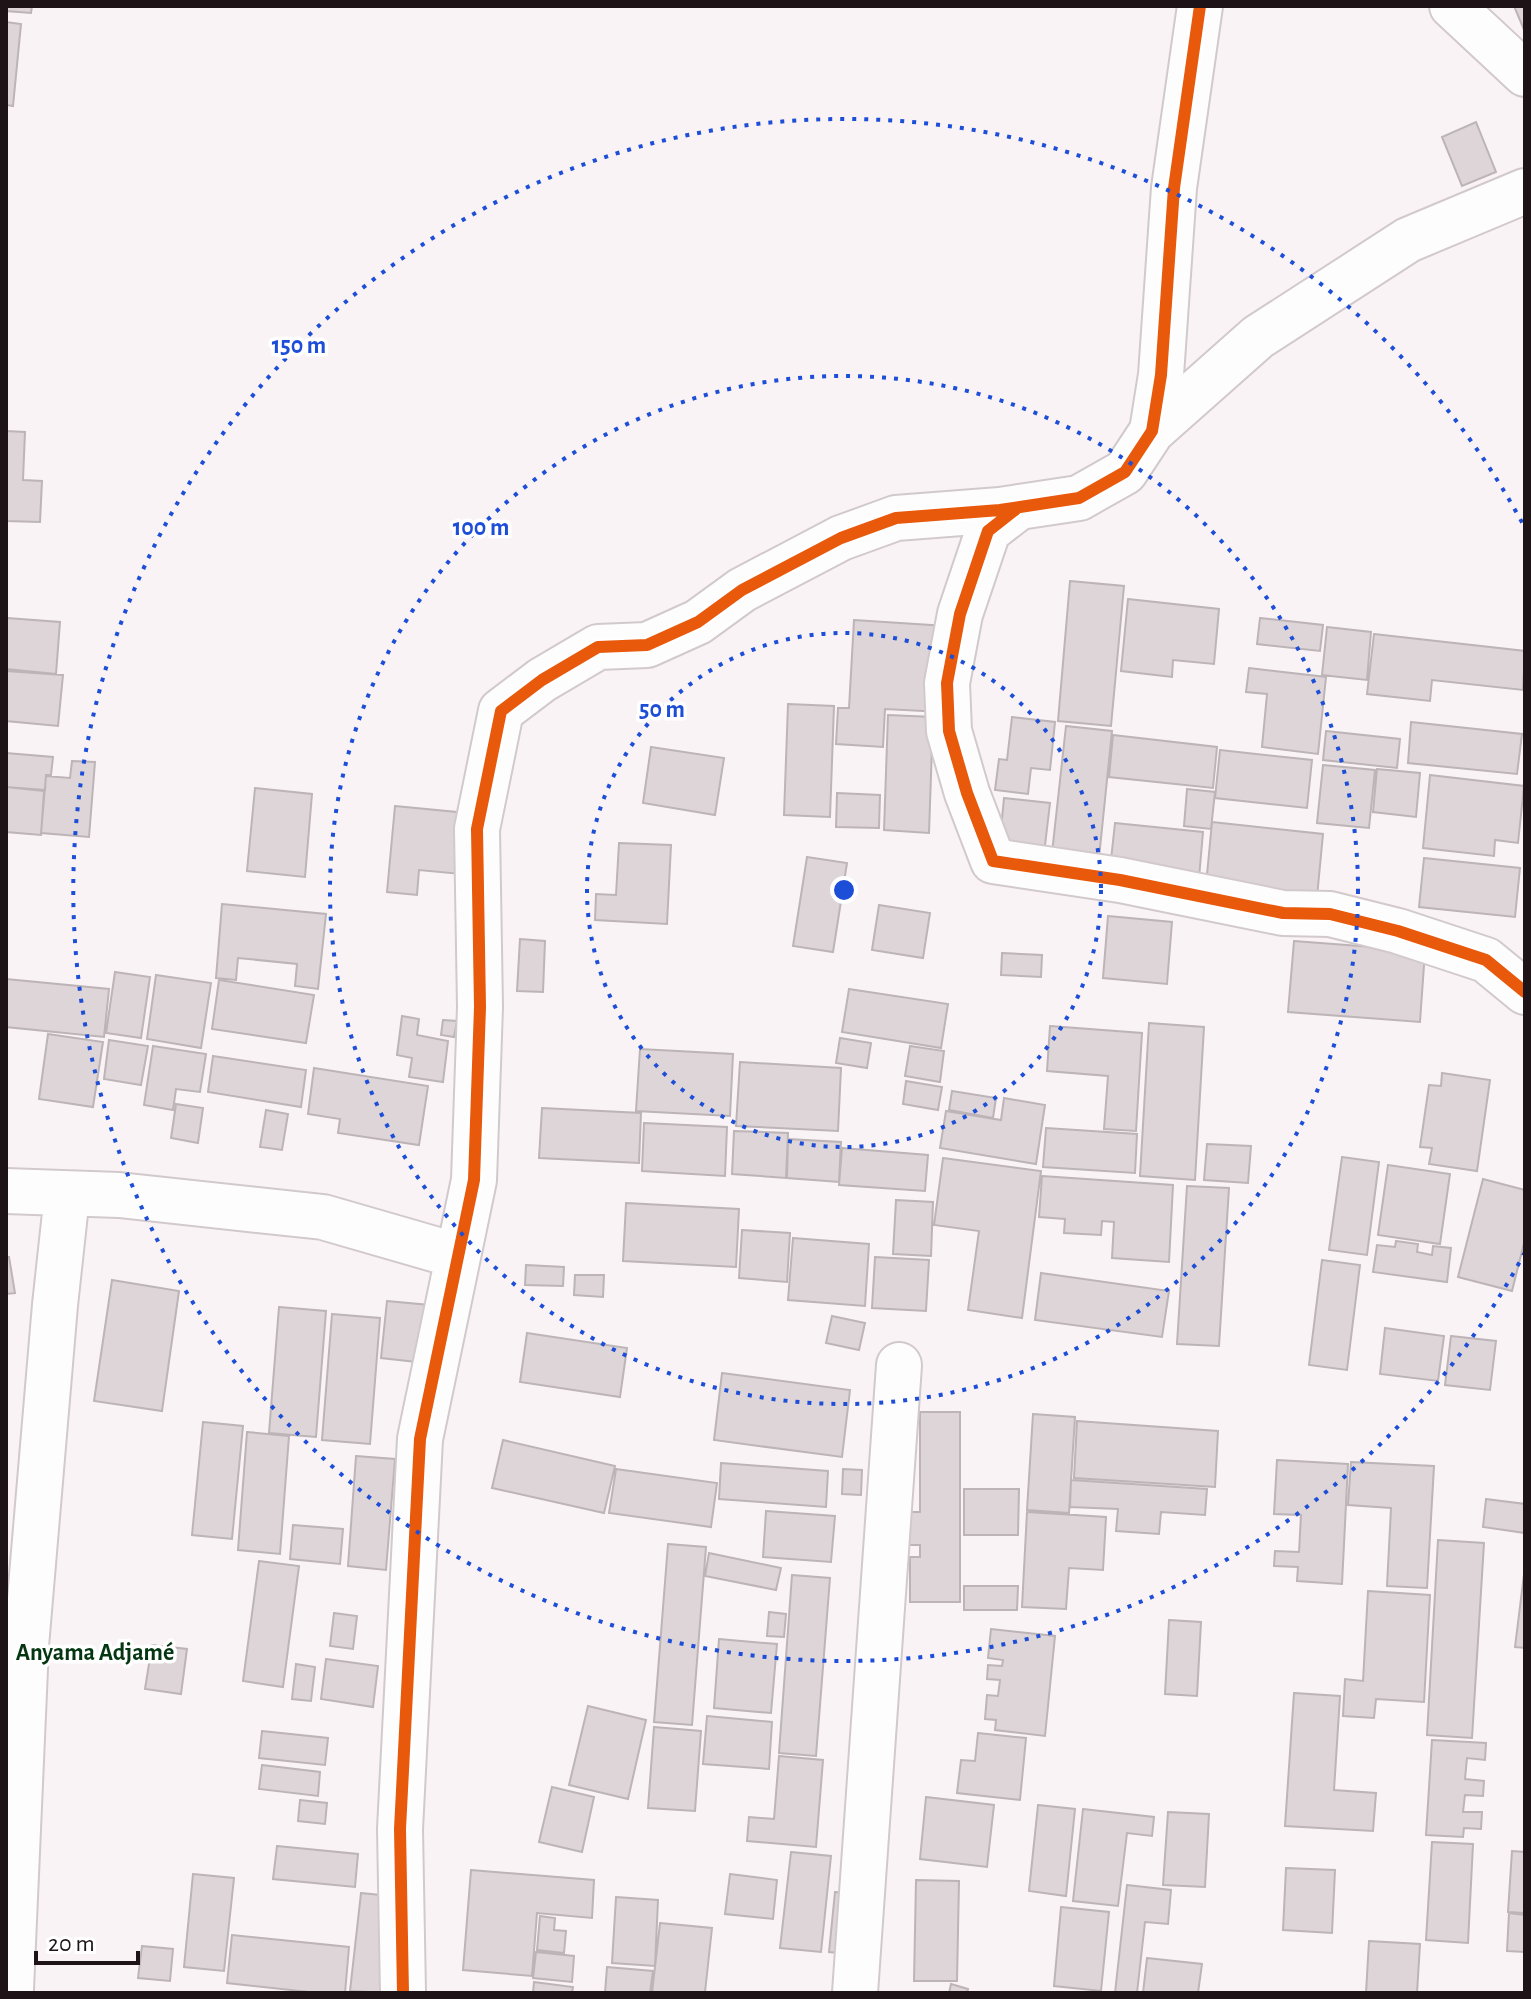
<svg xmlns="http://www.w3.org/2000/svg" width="1531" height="1999" viewBox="0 0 1531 1999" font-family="'Alegreya Sans',sans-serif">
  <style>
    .building { fill: #ded5d8; stroke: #bcb4b7; stroke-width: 2 }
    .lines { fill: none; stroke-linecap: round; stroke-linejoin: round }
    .minor-casing { stroke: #d2c9cc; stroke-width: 48 }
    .minor { stroke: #fefdfe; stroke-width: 44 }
    .cycleway-casing { stroke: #fff; stroke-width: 17 }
    .cycleway { stroke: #e8590c; stroke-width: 12 }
    .ring { fill: none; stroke: #1d4ed8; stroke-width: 4; stroke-dasharray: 4 8 }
    .labels { text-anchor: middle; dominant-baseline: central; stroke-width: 7; stroke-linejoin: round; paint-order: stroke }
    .neighbourhood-label { font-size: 24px; font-weight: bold; fill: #043612; stroke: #fff }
    .centre { fill: #1d4ed8; stroke: #fff; stroke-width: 4 }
    .ring-label { font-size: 24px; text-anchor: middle; font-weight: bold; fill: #1d4ed8; stroke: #fff; stroke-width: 7; stroke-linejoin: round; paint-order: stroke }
  </style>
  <rect width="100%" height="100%" fill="#faf3f5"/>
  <path class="building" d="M6,6H32L31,13L6,11Z
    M1514,6H1525V32Z
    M6,22L21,24L13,106L6,105Z
    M1476,122L1496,172L1462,186L1442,137Z
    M6,431L25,432L23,480L42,481L40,522L6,521Z
    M1070,581L1124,586L1111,726L1058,721Z
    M1128,599L1219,609L1214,664L1173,660L1172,677L1121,671Z
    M7,618L60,622L56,674L6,669Z
    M1260,618L1323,625L1320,651L1257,644Z
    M854,620L946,626L942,712L885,709L883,747L836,744L838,708H849Z
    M1327,627L1371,632L1367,680L1322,675Z
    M1374,634L1525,651L1523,690L1432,680L1430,701L1367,694Z
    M1249,668L1326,677L1318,754L1262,747L1267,694L1246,692Z
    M6,671L63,675L58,726L6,721Z
    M788,704L834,706L830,817L784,815Z
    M888,715L933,717L929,833L884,830Z
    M1012,717L1055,722L1050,770L1031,768L1028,794L995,790L999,759L1007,760Z
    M1411,722L1522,734L1517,774L1408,763Z
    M1066,726L1112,731L1099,858L1052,853Z
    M1326,731L1400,739L1397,768L1323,760Z
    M1113,735L1217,747L1213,788L1109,777Z
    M651,747L724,758L715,815L643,803Z
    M1220,750L1312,760L1307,808L1215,798Z
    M6,753L53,757L51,775H46L45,790L6,787Z
    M72,761L95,762L89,837L41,833L46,776L70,778Z
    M1323,765L1375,770L1369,828L1317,823Z
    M1377,769L1420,773L1416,817L1373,812Z
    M1430,775L1524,786L1518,843L1495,840L1494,856L1423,848Z
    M6,787L44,791L41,835L6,832Z
    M255,788L312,794L305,877L247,871Z
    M1187,789L1215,792L1211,829L1184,826Z
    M837,793L880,795L879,828L836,827Z
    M1004,798L1050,803L1044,854L999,849Z
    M395,806L467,813L461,874L419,870L417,895L387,892Z
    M1212,822L1323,834L1317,897L1206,885Z
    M1115,823L1203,832L1199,878L1110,869Z
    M619,843L671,845L667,924L595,920L596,894L616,895Z
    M807,857L847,863L833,952L793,946Z
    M1424,858L1520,868L1515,917L1419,907Z
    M222,904L326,914L318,989L295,986L297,964L238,958L236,980L216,978Z
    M879,905L930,913L923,958L872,950Z
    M1108,916L1172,922L1167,984L1103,978Z
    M520,939L545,941L543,992L517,991Z
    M1294,941L1425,951L1420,1022L1288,1012Z
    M1002,953L1042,955L1041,977L1001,975Z
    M115,972L150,977L141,1038L106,1033Z
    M156,975L211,983L201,1048L147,1039Z
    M6,979L109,989L104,1037L6,1027Z
    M219,980L314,995L306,1043L212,1029Z
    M849,989L948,1004L941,1048L842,1032Z
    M402,1016L419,1019L417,1035L448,1041L443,1082L409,1077L412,1058L397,1055Z
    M443,1020L457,1021L454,1037L441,1035Z
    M1149,1023L1204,1027L1195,1180L1140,1176Z
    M1050,1026L1142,1033L1136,1131L1104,1129L1108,1076L1047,1071Z
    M48,1034L103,1042L93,1107L39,1099Z
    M840,1038L871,1043L867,1068L836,1063Z
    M109,1040L148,1046L141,1085L104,1079Z
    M153,1046L206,1054L200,1092L176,1089L173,1110L144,1105Z
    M910,1046L944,1051L940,1082L905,1076Z
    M640,1049L733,1054L730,1116L636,1111Z
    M213,1056L306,1070L301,1107L208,1092Z
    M740,1062L841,1068L838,1131L736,1126Z
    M314,1068L428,1086L419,1145L338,1133L340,1119L308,1114Z
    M1442,1073L1490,1080L1477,1171L1429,1164L1432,1148L1420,1147L1429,1085L1441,1086Z
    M906,1081L942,1087L938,1110L903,1104Z
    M952,1091L996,1098L993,1118L949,1110Z
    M1004,1098L1045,1105L1036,1164L940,1148L946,1111L1001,1120Z
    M176,1104L203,1108L198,1143L171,1138Z
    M542,1108L641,1113L639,1163L539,1158Z
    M266,1110L288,1114L282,1150L260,1147Z
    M644,1123L727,1127L725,1176L642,1171Z
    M1046,1128L1137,1134L1135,1173L1043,1167Z
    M734,1131L788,1133L786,1178L732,1174Z
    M788,1139L841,1142L839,1182L787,1178Z
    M1207,1144L1251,1146L1248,1183L1204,1180Z
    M842,1148L928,1155L925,1191L839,1185Z
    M1342,1157L1379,1162L1367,1255L1329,1250Z
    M943,1158L1041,1171L1022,1318L968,1310L979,1231L934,1225Z
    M1388,1165L1450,1174L1440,1244L1378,1235Z
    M1042,1176L1173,1185L1169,1262L1112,1258L1114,1222L1102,1221L1101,1235L1064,1233L1065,1219L1039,1217Z
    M1483,1179L1525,1190V1239L1512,1291L1458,1277Z
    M1187,1186L1229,1188L1219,1346L1177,1344Z
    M896,1200L933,1202L931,1256L893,1254Z
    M626,1203L739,1209L736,1267L623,1261Z
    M742,1230L790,1233L787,1282L739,1278Z
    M793,1238L869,1244L865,1306L788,1300Z
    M1396,1241L1418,1244L1417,1252L1432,1255L1433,1246L1451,1248L1447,1282L1373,1272L1377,1245L1395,1247Z
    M6,1257H9L15,1293L6,1294Z
    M875,1257L929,1260L926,1311L872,1308Z
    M1322,1260L1360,1265L1347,1370L1309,1365Z
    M526,1265L564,1267L563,1286L525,1285Z
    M1041,1273L1169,1291L1162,1337L1035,1320Z
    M575,1275H604L603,1297L574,1295Z
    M112,1280L179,1291L162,1411L94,1401Z
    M387,1301L440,1306L434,1364L381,1358Z
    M279,1307L326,1311L316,1437L269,1433Z
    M332,1314L380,1318L370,1444L322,1440Z
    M832,1316L865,1323L859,1350L826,1343Z
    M1385,1328L1444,1336L1438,1381L1380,1374Z
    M527,1333L627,1348L620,1397L520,1382Z
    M1451,1336L1496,1341L1490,1390L1445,1385Z
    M722,1373L850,1390L842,1457L714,1440Z
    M920,1412H960V1602H910V1557H920V1545H909V1512H920Z
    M1033,1414L1075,1417L1069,1513L1027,1510Z
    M1077,1421L1218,1431L1215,1487L1074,1478Z
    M203,1422L243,1426L232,1539L192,1535Z
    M247,1432L289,1436L280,1554L238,1550Z
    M503,1440L615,1466L604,1513L492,1488Z
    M356,1456L395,1459L386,1570L348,1566Z
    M1277,1460L1348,1464L1342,1584L1297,1581L1298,1567L1274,1566L1275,1551L1299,1552L1301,1515L1274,1514Z
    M1351,1462L1434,1466L1427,1588L1387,1586L1391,1508L1348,1505Z
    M721,1463L828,1471L826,1507L719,1499Z
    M616,1469L717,1483L711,1527L609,1513Z
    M843,1469L862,1470L861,1495L842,1494Z
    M1071,1480L1207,1489L1205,1515L1161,1512L1159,1534L1116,1531L1118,1509L1070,1507Z
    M964,1489H1019L1018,1535H964Z
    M1486,1499L1525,1504V1533L1483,1527Z
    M766,1511L835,1516L831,1562L763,1557Z
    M1027,1512L1106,1517L1103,1570L1069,1568L1066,1609L1022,1607Z
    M293,1525L343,1529L340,1564L290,1559Z
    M1438,1540L1484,1543L1472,1738L1427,1735Z
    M668,1544L706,1547L692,1725L654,1722Z
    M709,1553L781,1568L776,1590L705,1576Z
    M259,1561L299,1566L283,1687L243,1681Z
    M1525,1566V1648L1515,1647Z
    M792,1575L830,1578L816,1756L779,1753Z
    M964,1586H1018L1017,1610H964Z
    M1368,1591L1430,1595L1424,1702L1376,1699L1374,1718L1343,1716L1345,1679L1363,1681Z
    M769,1612L786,1614L784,1637L767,1636Z
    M334,1613L357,1616L353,1649L330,1646Z
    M1169,1620L1201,1622L1197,1696L1165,1694Z
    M991,1629L1055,1636L1045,1736L995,1730L996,1720L985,1719L987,1695L998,1696L1000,1680L987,1679L988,1665L1002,1666L1003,1660L988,1658Z
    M719,1639L777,1644L771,1713L714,1708Z
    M152,1645L187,1649L181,1694L145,1689Z
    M326,1659L378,1666L373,1707L321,1699Z
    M296,1664L315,1667L311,1701L292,1699Z
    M1294,1693L1340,1696L1334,1790L1376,1793L1373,1831L1285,1826Z
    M588,1706L646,1720L628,1799L569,1785Z
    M707,1716L772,1722L769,1769L703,1764Z
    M654,1727L701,1731L695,1811L648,1808Z
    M262,1731L328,1738L325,1765L259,1758Z
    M978,1733L1026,1738L1020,1800L957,1793L961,1760L975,1761Z
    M1432,1740L1486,1743L1485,1760L1467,1758L1465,1779L1484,1781L1483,1796L1465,1795L1463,1812H1482L1481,1829L1464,1828L1463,1837L1426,1835Z
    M779,1756L823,1760L816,1847L747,1841L749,1817L774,1819Z
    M262,1765L320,1772L318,1796L259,1789Z
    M552,1787L594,1797L582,1852L539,1842Z
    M926,1797L994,1805L987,1867L920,1859Z
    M300,1800L327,1803L325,1824L298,1821Z
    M1038,1805L1075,1809L1066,1896L1029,1891Z
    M1083,1809L1154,1817L1152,1836L1127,1833L1118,1906L1073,1901Z
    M1168,1812L1209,1814L1205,1887L1163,1885Z
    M1432,1842L1473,1844L1468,1943L1426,1940Z
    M277,1846L358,1854L355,1887L273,1879Z
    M1512,1851L1525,1852V1913L1508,1912Z
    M791,1852L831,1856L821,1952L780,1948Z
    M1286,1868L1335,1870L1332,1933L1283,1930Z
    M471,1870L594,1880L592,1918L537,1913L532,1976L463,1970Z
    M193,1874L234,1878L224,1971L184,1967Z
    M730,1874L777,1880L773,1919L725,1914Z
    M916,1880L959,1881L957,1981H914Z
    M1127,1885L1171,1890L1168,1924L1145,1922L1137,1993H1115Z
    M835,1892L856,1894L850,1954L829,1952Z
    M361,1893L400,1897L390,1993L350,1991Z
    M616,1897L658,1900L655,1966L612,1963Z
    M1061,1907L1109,1912L1101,1991L1054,1986Z
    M1509,1913L1525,1915V1952L1507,1951Z
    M540,1916L555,1918L554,1930L566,1931L564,1953L537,1950Z
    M660,1923L712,1928L705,1992L652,1993Z
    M232,1935L349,1947L345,1993H318L227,1983Z
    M1369,1941L1420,1944L1417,1993H1366Z
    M142,1946L173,1949L170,1981L138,1978Z
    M536,1952L574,1956L572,1982L533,1978Z
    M1147,1958L1202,1964L1198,1993H1143Z
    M607,1967L653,1971L650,1993H605Z
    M534,1982L573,1987L572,1993H533Z
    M951,1984L968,1989L967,1993H949Z"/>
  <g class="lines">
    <defs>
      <path id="minor" d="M1452,6L1525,74
        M1152,431L1258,337L1408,240L1525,191
        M1019,507L988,531L960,614L947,683L949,731L967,793L993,861L1120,880L1283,913L1330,914L1398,931L1486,960L1525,992
        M6,1191L119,1195L323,1217L458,1256
        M11,1989L26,1646L55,1305L67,1195
        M403,1993L400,1829L420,1439L474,1180L480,1007L477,829L501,711L542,680L598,647L647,645L698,622L742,590L841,538L896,518L1000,510L1079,498L1125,472L1152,431L1161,375L1174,188L1200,6
        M855,1993L899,1365"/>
    </defs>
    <use href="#minor" class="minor-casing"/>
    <use href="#minor" class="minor"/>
    <defs>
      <path id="cycleway" d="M1016,509L988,531L960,614L947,683L949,731L967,793L993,861L1120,880L1283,913L1330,914L1398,931L1486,960L1525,992
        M403,1993L400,1829L420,1439L474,1180L480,1007L477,829L501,711L542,680L598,647L647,645L698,622L742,590L841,538L896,518L1000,510L1079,498L1125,472L1152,431L1161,375L1174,188L1200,6"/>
    </defs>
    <use href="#cycleway" class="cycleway-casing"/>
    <use href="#cycleway" class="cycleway"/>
  </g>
  <g class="ring">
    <circle cx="844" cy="890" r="257"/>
    <circle cx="844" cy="890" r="514"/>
    <path d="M1525 1252A771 771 0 1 1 1525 528"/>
  </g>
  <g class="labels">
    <g class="neighbourhood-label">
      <text x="95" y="1653">Anyama Adjamé</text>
    </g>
  </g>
  <circle cx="844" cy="890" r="12" class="centre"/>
  <g class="ring-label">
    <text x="299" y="353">150 m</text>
    <text x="481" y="535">100 m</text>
    <text x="662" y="717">50 m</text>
  </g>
  <rect width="1531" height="1999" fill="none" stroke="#1e1417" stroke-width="16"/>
  <path d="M36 1951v12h102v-12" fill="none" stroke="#1e1417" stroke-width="4"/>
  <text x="48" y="1951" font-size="24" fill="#1e1417" stroke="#ffffff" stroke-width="6" paint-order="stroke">20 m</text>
</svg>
